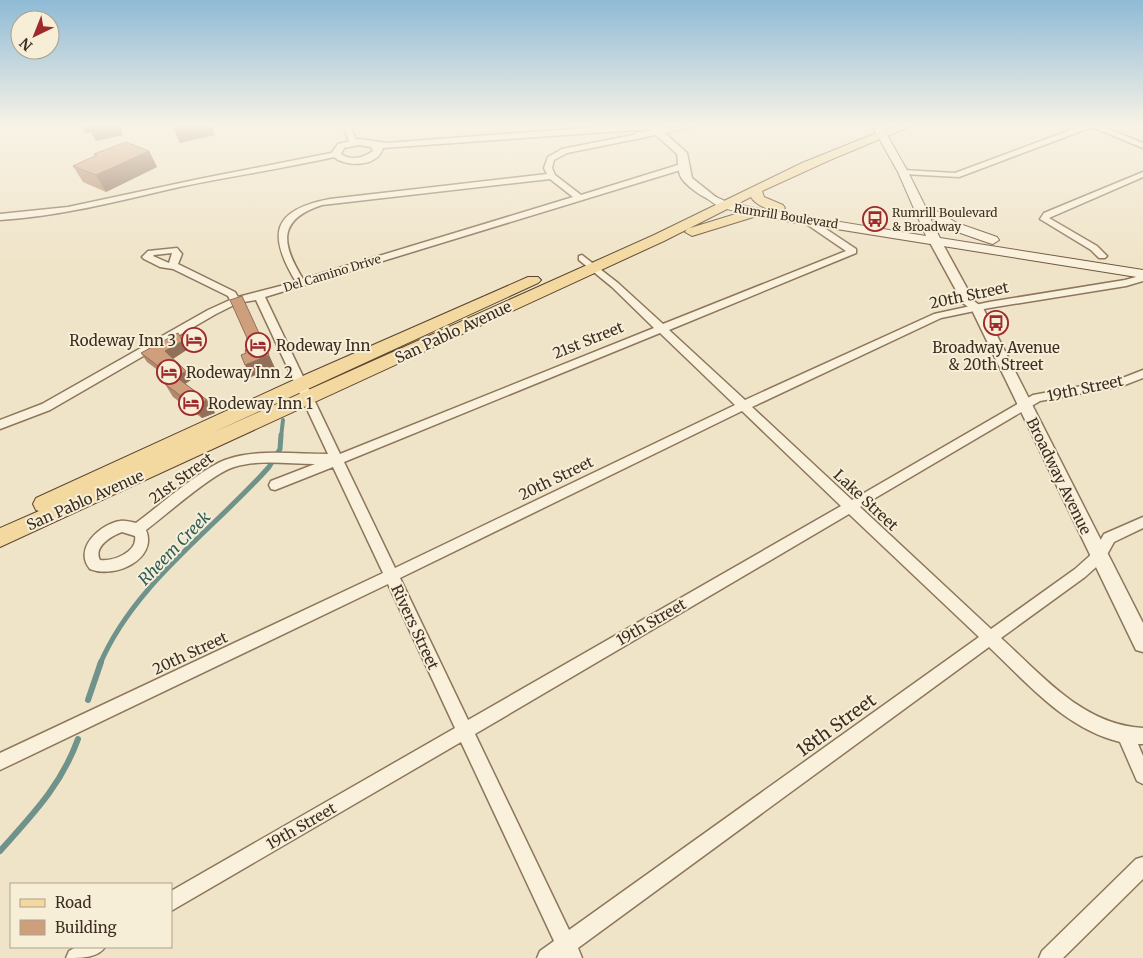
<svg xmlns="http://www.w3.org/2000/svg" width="1143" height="958" viewBox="0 0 1143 958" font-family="Merriweather,serif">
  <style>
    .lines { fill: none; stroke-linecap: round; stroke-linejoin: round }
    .stream-far2 { stroke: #6f938a; stroke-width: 4 }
    .stream-far1 { stroke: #6f938a; stroke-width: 5 }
    .stream { stroke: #6f938a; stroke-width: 6 }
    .minor-casing { stroke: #8d765c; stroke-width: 3 }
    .tertiary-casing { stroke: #8d765c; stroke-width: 3 }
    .secondary-casing { stroke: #6f573f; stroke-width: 2 }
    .primary-casing { stroke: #5b4430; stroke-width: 2 }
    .minor { fill: #faf1dc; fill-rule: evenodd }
    .tertiary { fill: #faf1dc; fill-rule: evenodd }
    .secondary { fill: #faf1dc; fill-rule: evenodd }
    .primary { fill: #f3d9a0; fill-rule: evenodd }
    .wall { fill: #b2896c }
    .shaded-wall { fill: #916f58 }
    .building { fill: #cf9f7d; stroke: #916f58 }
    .labels { text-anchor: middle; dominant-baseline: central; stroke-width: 4; stroke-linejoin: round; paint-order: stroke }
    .far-poi-label { font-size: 12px; fill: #3d2e20; stroke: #f7eed8; text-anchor: start }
    .far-street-label { font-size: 12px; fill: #3d2e20; stroke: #f7eed8 }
    .street-label { font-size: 15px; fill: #3d2e20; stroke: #f7eed8 }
    .poi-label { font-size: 15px; fill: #3d2e20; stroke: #f7eed8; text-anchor: start }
    .water-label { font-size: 16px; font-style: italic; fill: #2f5d5a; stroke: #f7eed8 }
    .near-street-label { font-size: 18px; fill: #3d2e20; stroke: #f7eed8 }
  </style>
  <rect width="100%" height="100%" fill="#f0e4c8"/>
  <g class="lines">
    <path class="stream-far2" d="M281,437L283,420"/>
    <path class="stream-far1" d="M100,664C134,584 213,530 269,467L280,449L281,435"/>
    <path class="stream" d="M88,700L101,662
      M0,851C32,815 61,786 78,739"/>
    <defs>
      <path id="minor" d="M343,126H350L357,142L356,144H350Z
        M1081,126H1101L1143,143V148L1092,127L959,177L903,174L899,172L903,170L955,173Z
        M643,133L647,135L646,137L567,153L554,160L552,168L555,175L581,195L681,164H687V168L265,297L340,454L654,328L612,287L579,260V256L582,255L618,283L663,324L846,251L802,221V217H808L856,249V253L669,330L745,400L934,314L989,302L1125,280L1143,275V281L1126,286L989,308L941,318L752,407L852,500L1033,395L1120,379L1143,370V378L1122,386L1040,401L860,507L991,629L1075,569L1094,552L1104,534L1143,517V528L1114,542L1104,560L1085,577L1001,638C1043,676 1083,725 1143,728V744H1138L1143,756V784L1137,781L1120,742C1066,729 1028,684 989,647L578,948L582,958H537L540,951L554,941L461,742L171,911V891L455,728L388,584L0,770V753L383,573L333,467L275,490L271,489L269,485L271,481L315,464C289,464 259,459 234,467C213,473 166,515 146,530C158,559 115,579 90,569C73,549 100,524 120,521C125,520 131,522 136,523C158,507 204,466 228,459C259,449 296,454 328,454L256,300L238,303L216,314L50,410L0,429V420L42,404L208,310L230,300L228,296L173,269L160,267L144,259L142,257L148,251L177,248L182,254L178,264L235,292L238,297L296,282C267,234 272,210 330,199L547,174L544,168L548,157L562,149ZM550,179L573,197L303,279C282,245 276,220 322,205ZM172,253L169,263L153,256L154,255ZM660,333L735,405L395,568L344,462ZM742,411L841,506L468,720L400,578ZM849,514L979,637L569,930L475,734ZM122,532L135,536C138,552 113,562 100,560C93,547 111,536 122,532Z
        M336,152H339V156C286,168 232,176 179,187C119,201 61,216 0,220V214L68,207L199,179Z
        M1143,172V177L1049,218L1097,246L1107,256L1105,258H1099L1091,250L1040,219L1044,213Z
        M1143,857V879L1063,958H1039L1042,951L1136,859Z
        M76,947H105C98,958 81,958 66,958L69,951Z"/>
      <path id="tertiary" d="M609,126H658L660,129L695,126L665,133L687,153L692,178L717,198L716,200C707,202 683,184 680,175C678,169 678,160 677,154L656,135L639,138L634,135L636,133L651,130L650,129L383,148C378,168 342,168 331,154L338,144L359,139L387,143ZM359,145L371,147L373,151C363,158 351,161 341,154L344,148Z
        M934,236L940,239L974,301L983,308L1143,623V652L1136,650L972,310L963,303L928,239Z"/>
      <path id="secondary" d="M872,126H882L908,172L928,212L933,209L957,223L997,237L999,240L993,244L989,243L949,229L929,216L940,238L1143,270V278L755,216L719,207L706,198L712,195L727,202L755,208L926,236L898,172Z"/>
      <path id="primary" d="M894,126H911L830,160L762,191L764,197L783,205L785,208L783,211C773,213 755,205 751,197L664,241L0,547V528L39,511L36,510L33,504L36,498L307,374L528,277H538L541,280L538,283L212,433L654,235L802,163Z
        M755,208L762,212L760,215L692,236L685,232L687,229Z"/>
    </defs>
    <use href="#minor" class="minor-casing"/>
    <use href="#tertiary" class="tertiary-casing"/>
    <use href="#secondary" class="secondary-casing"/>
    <use href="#primary" class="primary-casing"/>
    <use href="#minor" class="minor"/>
    <use href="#tertiary" class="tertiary"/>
    <use href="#secondary" class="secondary"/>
    <use href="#primary" class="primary"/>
  </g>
  <path class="wall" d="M149,151L157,167L106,192L83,182L73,166L95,156L94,154Z
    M188,349L173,359L186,371L192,379L185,384L207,400L215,413L202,418L173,397L165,384L171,380L147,362L141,353Z"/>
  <path class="shaded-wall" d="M81,126H120L123,135L96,141L91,132L85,133Z
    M182,126H212L215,135L180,143L173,128Z
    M149,151L157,167L106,192L96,175Z
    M242,296L275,368L251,377L245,365L269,355Z
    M178,333L188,349L171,360L165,351Z
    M186,371L192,379L181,387L175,379Z
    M207,400L215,413L202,418L194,406Z"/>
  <path class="building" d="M172,126H182L173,128Z
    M126,142L149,151L96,175L73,166L97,155L94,154Z
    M242,296L269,355L245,365L241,355L246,353L245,350L251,347L230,300Z
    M178,333L183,341L165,351L186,371L176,378V377L174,378L141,353Z
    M176,377L207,400L194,406L165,384Z"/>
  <linearGradient id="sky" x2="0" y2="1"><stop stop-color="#8fbad6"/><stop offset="0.48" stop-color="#f8f3e6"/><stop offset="1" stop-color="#f8f3e6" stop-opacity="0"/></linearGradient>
  <rect width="1143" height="261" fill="url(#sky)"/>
  <defs>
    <symbol id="bus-ring" viewBox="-11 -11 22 22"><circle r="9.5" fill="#f7eed8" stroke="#9e2a2b" stroke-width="1.5"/><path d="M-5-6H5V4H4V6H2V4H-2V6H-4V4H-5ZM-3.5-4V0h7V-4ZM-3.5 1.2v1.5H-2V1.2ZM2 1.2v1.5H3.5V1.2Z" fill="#9e2a2b"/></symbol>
    <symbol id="hotel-ring" viewBox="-11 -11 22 22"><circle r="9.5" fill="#f7eed8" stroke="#9e2a2b" stroke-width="1.5"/><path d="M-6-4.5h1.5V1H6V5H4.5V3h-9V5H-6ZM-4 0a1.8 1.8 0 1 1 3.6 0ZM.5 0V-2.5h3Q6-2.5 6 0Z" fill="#9e2a2b"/></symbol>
  </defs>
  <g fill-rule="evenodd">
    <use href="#bus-ring" x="861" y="205" width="28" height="28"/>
    <use href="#bus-ring" x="982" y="309" width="28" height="28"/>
    <use href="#hotel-ring" x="180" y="326" width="28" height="28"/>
    <use href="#hotel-ring" x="244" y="331" width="28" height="28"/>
    <use href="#hotel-ring" x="155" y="358" width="28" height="28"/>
    <use href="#hotel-ring" x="177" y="389" width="28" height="28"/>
  </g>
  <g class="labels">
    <g class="far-poi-label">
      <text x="892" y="212">Rumrill Boulevard<tspan x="892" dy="14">&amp; Broadway</tspan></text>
    </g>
    <g class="far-street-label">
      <text transform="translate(786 216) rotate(9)">Rumrill Boulevard</text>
      <text transform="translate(332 273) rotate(-17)">Del Camino Drive</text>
    </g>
    <g class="street-label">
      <text transform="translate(969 295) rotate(-12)">20th Street</text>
      <text transform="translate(453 332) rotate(-25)">San Pablo Avenue</text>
      <text transform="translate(588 340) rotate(-22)">21st Street</text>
      <text transform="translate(1085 388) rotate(-12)">19th Street</text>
      <text transform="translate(1059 476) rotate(64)">Broadway Avenue</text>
      <text transform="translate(181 478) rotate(-36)">21st Street</text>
      <text transform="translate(556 478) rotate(-26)">20th Street</text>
      <text transform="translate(85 500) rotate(-24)">San Pablo Avenue</text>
      <text transform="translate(866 500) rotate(43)">Lake Street</text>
      <text transform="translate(651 622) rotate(-30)">19th Street</text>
      <text transform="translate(415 627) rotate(65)">Rivers Street</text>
      <text transform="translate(190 653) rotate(-25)">20th Street</text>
      <text transform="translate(301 826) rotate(-30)">19th Street</text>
    </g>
    <g class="poi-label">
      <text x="176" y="340" text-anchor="end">Rodeway Inn 3</text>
      <text x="276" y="345">Rodeway Inn</text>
      <text x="996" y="347" text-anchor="middle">Broadway Avenue<tspan x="996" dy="17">&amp; 20th Street</tspan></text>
      <text x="186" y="372">Rodeway Inn 2</text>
      <text x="208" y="403">Rodeway Inn 1</text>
    </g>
    <g class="water-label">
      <text transform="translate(174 548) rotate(-46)">Rheem Creek</text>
    </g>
    <g class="near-street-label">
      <text transform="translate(836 725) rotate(-36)">18th Street</text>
    </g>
  </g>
  <rect x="10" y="883" width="162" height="65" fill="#f7eed8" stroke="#ada18e"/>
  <rect x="20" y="899" width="25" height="8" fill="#f3d9a0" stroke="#ada18e"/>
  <text x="55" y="908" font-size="15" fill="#3d2e20">Road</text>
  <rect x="20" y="920" width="25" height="15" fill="#cf9f7d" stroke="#ada18e"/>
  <text x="55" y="933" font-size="15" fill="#3d2e20">Building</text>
  <g transform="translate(35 35) rotate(223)"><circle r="24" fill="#f7eed8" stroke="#ada18e"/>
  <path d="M0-4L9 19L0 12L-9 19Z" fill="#9e2a2b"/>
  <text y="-8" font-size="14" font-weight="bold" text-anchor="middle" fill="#3d2e20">N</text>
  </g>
</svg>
